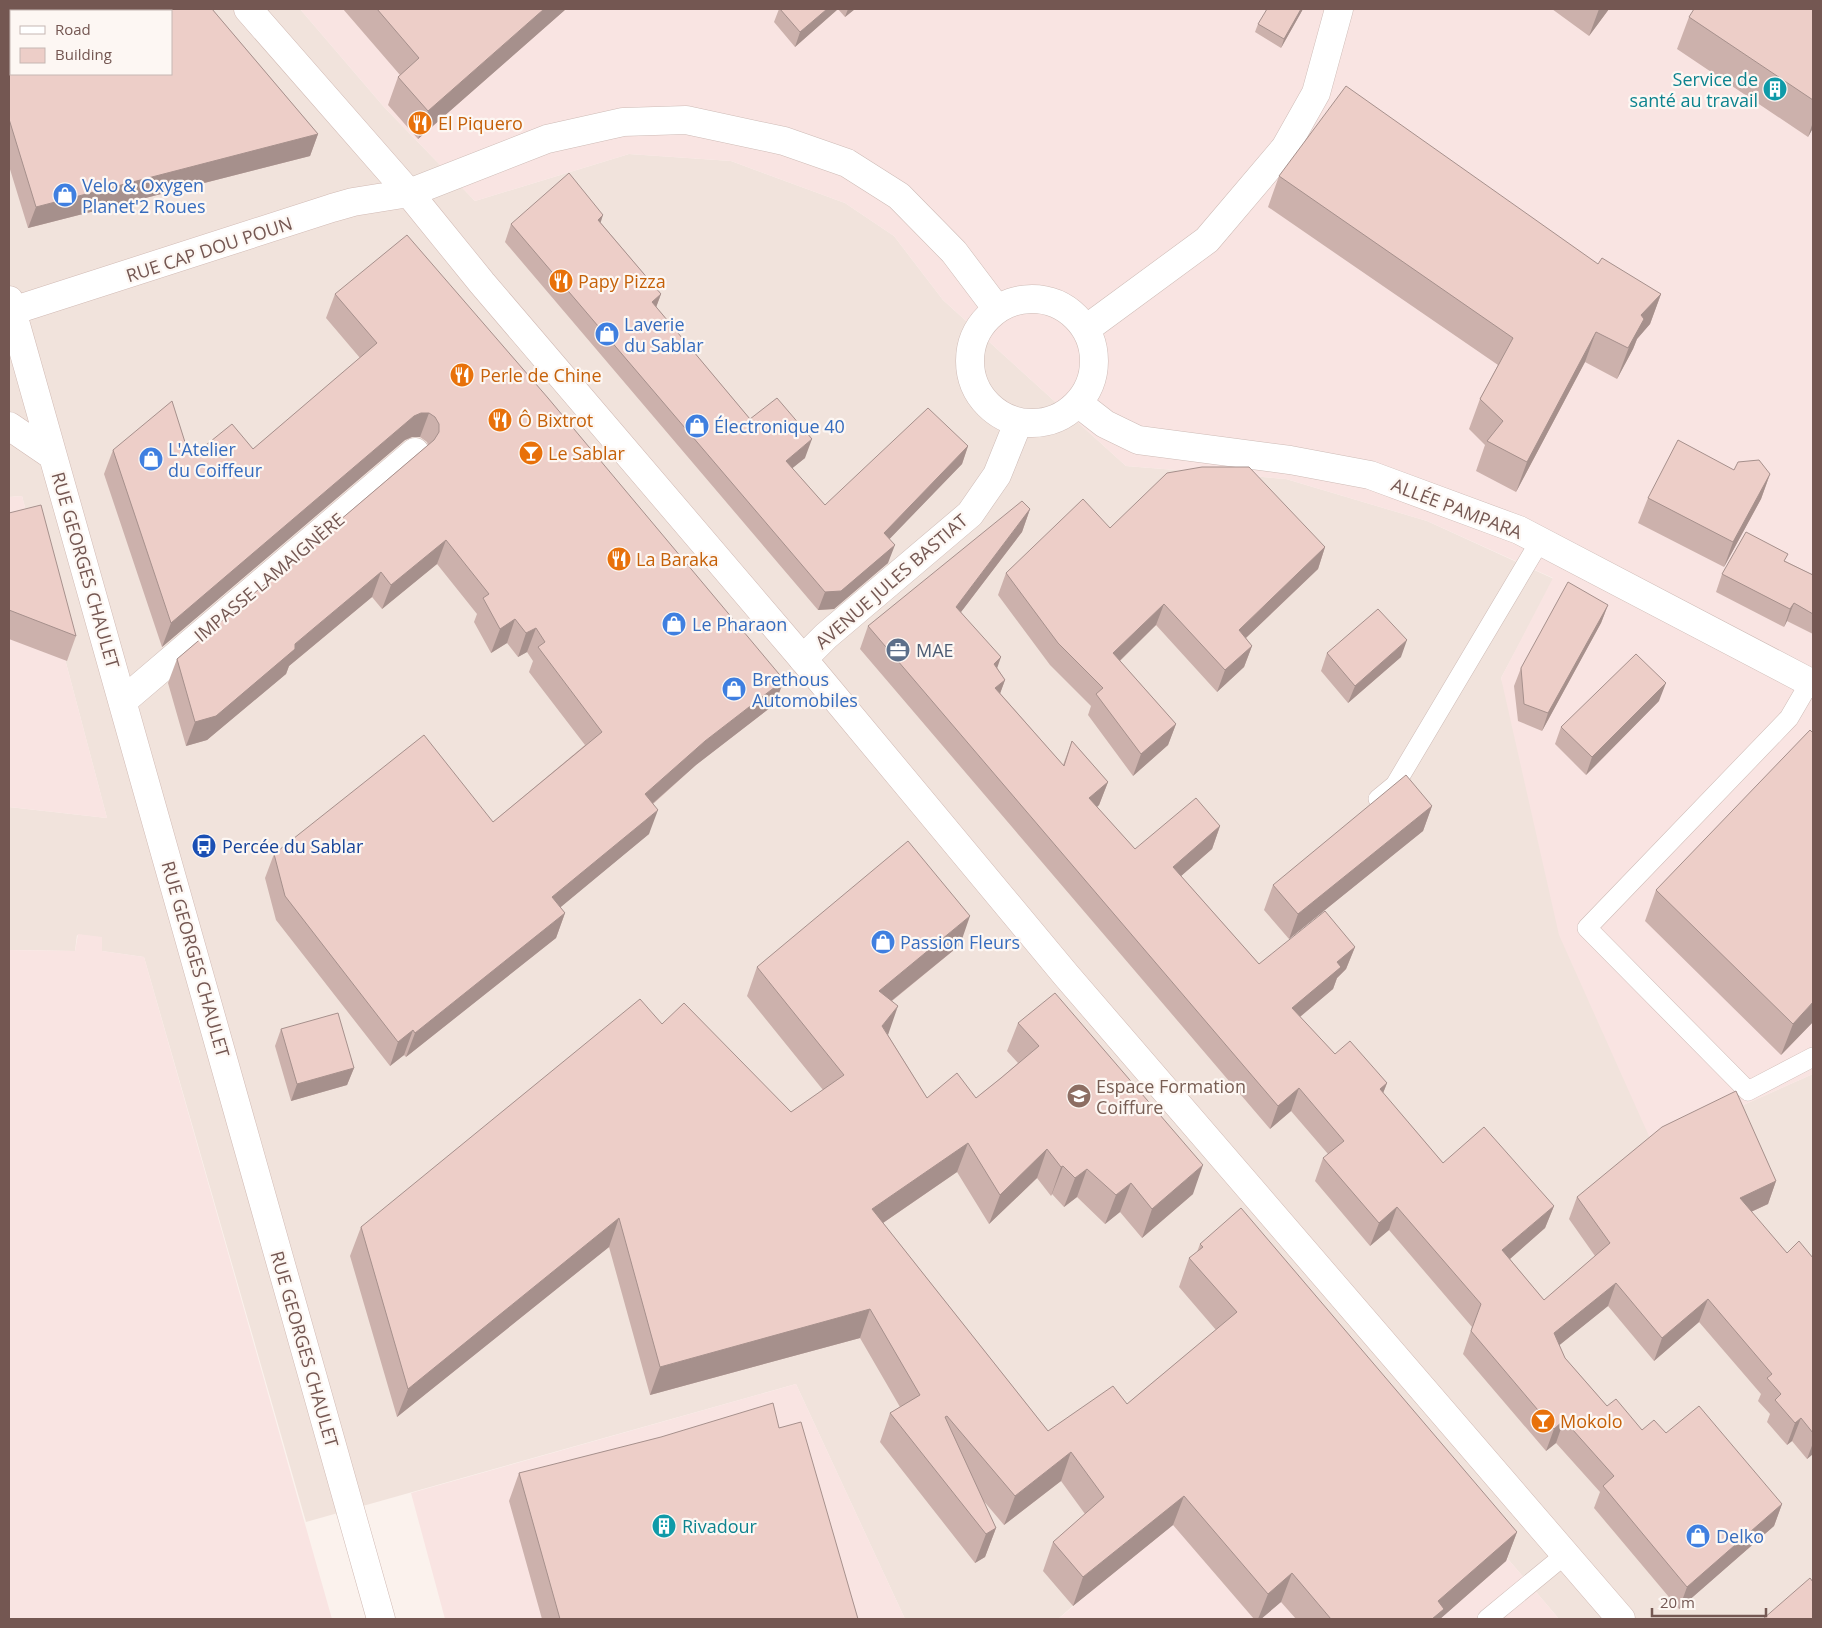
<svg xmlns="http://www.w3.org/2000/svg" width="1822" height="1628" viewBox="0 0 1822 1628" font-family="'Open Sans',sans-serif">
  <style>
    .residential { fill: #f1e3dc; fill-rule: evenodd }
    .commercial { fill: #f9e4e2 }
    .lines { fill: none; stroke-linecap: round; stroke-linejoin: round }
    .lane-casing { stroke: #cebbb6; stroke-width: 20 }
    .street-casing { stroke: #cebbb6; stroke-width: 29 }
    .secondary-casing { stroke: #d1bab4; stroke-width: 29 }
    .lane { stroke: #fff; stroke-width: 19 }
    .street { stroke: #fff; stroke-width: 28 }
    .secondary { stroke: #fff; stroke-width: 28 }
    .wall { fill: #ccb1ac }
    .shaded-wall { fill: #a6908c }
    .building { fill: #edcec8; stroke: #a6908c }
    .labels { text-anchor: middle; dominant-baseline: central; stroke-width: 4.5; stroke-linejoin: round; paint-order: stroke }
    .culture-label { font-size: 18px; fill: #0d838f; stroke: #fdf7f3; text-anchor: end }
    .food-label { font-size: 18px; fill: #c56008; stroke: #fdf7f3; text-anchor: start }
    .shop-label { font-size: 18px; fill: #366cbe; stroke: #fdf7f3; text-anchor: start }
    .street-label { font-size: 18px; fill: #745752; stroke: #fdf7f3 }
    .service-label { font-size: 18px; fill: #4e5e75; stroke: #fdf7f3; text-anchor: start }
    .transit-label { font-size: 18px; fill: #164399; stroke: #fdf7f3; text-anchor: start }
    .education-label { font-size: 18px; fill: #785e54; stroke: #fdf7f3; text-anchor: start }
  </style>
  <rect width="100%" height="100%" fill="#fbf2ed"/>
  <path class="residential" d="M9,9H300L384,107L475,201L629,154L731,161L845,203L894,236L943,300L1126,466L1286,479L1427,521L1554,579L1501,678L1653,1145L1813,1074V1619H1559L1462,1505L1088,1593L1058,1619H905L796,1384L306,1522L144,957L102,951L77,935L75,951L9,950V807L107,818L22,496L9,497ZM11,11H171V74H11Z"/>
  <path class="commercial" d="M300,9H1813V1074L1653,1145L1559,935L1501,678L1553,578L1427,521L1286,479L1126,466L943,300L894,236L845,203L731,161L629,154L475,201L384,107Z
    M22,496L107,818L9,807V497Z
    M78,934L102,937V951L144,957L332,1619H9V950L75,951Z
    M796,1384L905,1619H445L411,1493Z
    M1297,1421L1462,1505L1559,1619H1058Z"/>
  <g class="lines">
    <defs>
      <path id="lane" d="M1810,682L1789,718L1587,928L1748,1091L1813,1057
        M1378,799L1395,785L1540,541
        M1487,1619L1566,1554"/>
      <path id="street" d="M409,193L547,139L623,122L686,120L784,141L847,163L899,196L954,252L997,309
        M970 361a62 62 0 1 1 124 0a62 62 0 1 1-124 0Z
        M1086,329L1207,240L1285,148L1316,93L1339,9
        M1078,403L1105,424L1138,440L1290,460L1370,475L1519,530L1813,684
        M803,659L826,636L970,514L997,475L1018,423
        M123,701L415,452"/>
      <path id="secondary" d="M248,9L409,193L482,283L803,659L1066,975L1621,1619
        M9,300L381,1619
        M9,312L332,208L353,202L409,193
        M9,426L53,456"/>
    </defs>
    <use href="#lane" class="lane-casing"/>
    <use href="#street" class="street-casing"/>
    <use href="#secondary" class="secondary-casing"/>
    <use href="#lane" class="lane"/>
    <use href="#street" class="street"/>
    <use href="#secondary" class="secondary"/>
  </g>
  <path class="wall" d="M9,9L11,74L171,11H51V9H212L318,134L310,156L28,228L9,166Z
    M343,9H566L418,139L388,105L398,77L400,75Z
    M779,9H855L845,17L838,9L795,47L774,22Z
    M1303,9L1281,48L1255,32L1258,24Z
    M1552,9H1609L1589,36Z
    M1813,9V128L1808,137L1677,49L1689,17Z
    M1279,176L1598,264L1661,294L1650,324L1637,339L1633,349L1617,379L1585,362L1516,492L1476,471L1485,445L1469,429L1480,399L1498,365L1268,207Z
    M601,223L661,294L656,307L750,419L805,458L792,468L825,505L968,446L962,464L889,539L888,563L834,609L818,610L505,242L511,224Z
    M335,294L775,704L696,765L653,804L649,834L560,907L565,913L556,938L406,1057L404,1055L390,1066L276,920L265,878L274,854L493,822L585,745L529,672L533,661L527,652L518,657L507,643L491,653L474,622L477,614L437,564L382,609L372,597L306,652L289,666L286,674L207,740L186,746L168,683L177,659L428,445L427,442L420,437H412L405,440L162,647L104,474L113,450L190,458L253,449L360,358L326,318Z
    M1734,470L1770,474L1761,499L1724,567L1638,523L1648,498Z
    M1030,509L1022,532L961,612L1005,680L1000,693L1063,765L1072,741L1108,782L1099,805L1097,807L1135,849L1220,826L1212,849L1181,876L1259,964L1355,947L1346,969L1337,978L1333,989L1300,1017L1335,1054L1387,1083L1383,1093L1443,1163L1554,1206L1545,1228L1510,1259L1544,1300L1595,1256L1569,1219L1577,1197L1776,1181L1768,1204L1751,1212L1787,1253L1813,1258V1454L1807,1459L1792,1441L1787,1445L1767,1422L1770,1414L1758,1401L1761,1394L1699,1322L1654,1361L1608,1306L1559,1345L1565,1358L1607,1406L1642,1430L1666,1433L1782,1504L1774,1526L1679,1609L1594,1508L1600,1492L1556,1443L1546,1451L1463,1354L1472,1327L1389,1230L1370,1246L1315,1181L1323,1158L1328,1154L1291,1111L1270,1129L860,649L868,626Z
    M9,513L76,636L67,661L9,639Z
    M1110,528L1325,547L1318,569L1246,638L1252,646L1244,667L1217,692L1156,625L1120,661L1176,724L1168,745L1133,776L1088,715L1091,706L1050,665L998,595L1006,573Z
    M1785,561L1813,575V634L1787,621L1784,627L1716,592L1722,574Z
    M1608,605L1601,623L1542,731L1518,721L1514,686L1521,668Z
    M1327,653L1401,657L1348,703L1321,671Z
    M1659,701L1586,775L1555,744L1561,727Z
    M1432,806L1423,831L1289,939L1264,910L1273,885Z
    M1656,890L1813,1022L1781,1055L1645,921Z
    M960,945L892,1001L888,1035L927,1098H976L1001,1078L1018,1063L1007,1051L1018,1023L1193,1194L1142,1238L1120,1212L1105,1224L1077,1197L1064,1207L1052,1194L1051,1196L1037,1178L989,1224L957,1172L883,1223L1048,1431L1127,1404L1216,1330L1179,1287L1189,1258L1197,1252L1200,1244L1517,1532L1506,1561L1440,1619H1296L1281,1602L1261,1619H1254L1173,1525L1073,1606L1043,1571L1053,1542L1085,1514L1061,1481L1004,1525L982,1499L996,1528L985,1557L975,1563L880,1442L890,1413L900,1407L860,1338L650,1395L609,1247L397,1417L350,1256L361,1227L662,1024L791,1112L823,1090L747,996L757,967Z
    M281,1029L354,1068L347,1085L291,1101L275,1046Z
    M779,1428L858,1619H542L509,1501L519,1473Z"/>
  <path class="shaded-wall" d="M544,9H566L418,139L428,111Z
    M827,9H838L795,47L800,32Z
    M848,9H855L845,17Z
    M1301,9H1303L1281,48L1284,39Z
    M1599,9H1609L1589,36Z
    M1813,122V128L1808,137Z
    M318,134L310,156L28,228L36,207Z
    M603,215L597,234L598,220Z
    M661,294L654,313L652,302Z
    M1661,294L1650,324L1637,339L1633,349L1617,379L1641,315Z
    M1596,332L1585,362L1516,492L1527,462Z
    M421,413H429L420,437H412L405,440L162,647L171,623L414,416Z
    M812,439L805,458L779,479L786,461Z
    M968,446L962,464L878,551L884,533Z
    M1770,474L1761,499L1724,567L1733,542Z
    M1030,509L1022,532L948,629L956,607Z
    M446,540L437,564L382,609L391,585Z
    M895,545L888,563L834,609L818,610L825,592Z
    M1325,547L1318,569L1231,652L1239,630Z
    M381,572L372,597L289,666L286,674L207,740L186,746L195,722L295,644Z
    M1794,603L1787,621L1784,627L1790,609Z
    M1164,604L1156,625L1105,675L1113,653Z
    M1608,605L1601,623L1542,731L1548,713Z
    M515,619L507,643L491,653L500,629Z
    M536,628L527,652L518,657L526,633Z
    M1407,640L1401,657L1348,703L1355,686Z
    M1252,646L1244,667L1217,692L1225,670Z
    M1001,657L993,680L994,664Z
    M784,680L775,704L696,765L636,818L645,794L705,741Z
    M1005,680L997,702L995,688Z
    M1666,683L1659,701L1586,775L1592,757Z
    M1176,724L1168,745L1133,776L1141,754Z
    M1108,782L1099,805L1081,821L1089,798Z
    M1432,806L1423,831L1289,939L1298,914Z
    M658,810L649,834L544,921L552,897Z
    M1220,826L1212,849L1165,890L1173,867Z
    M565,913L556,938L406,1057L415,1033Z
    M970,916L960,945L869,1019L879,991Z
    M1355,947L1346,969L1337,978L1333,989L1283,1031L1292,1008L1337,962Z
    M1813,1002V1022L1781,1055L1793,1024Z
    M898,1006L888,1035L882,1026Z
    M413,1030L404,1055L390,1066L398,1042Z
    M354,1068L347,1085L291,1101L297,1084Z
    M1387,1083L1378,1106L1380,1089Z
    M1299,1088L1291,1111L1270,1129L1278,1106Z
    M968,1143L957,1172L861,1238L872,1209Z
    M1047,1149L1037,1178L989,1224L1000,1195Z
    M1203,1165L1193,1194L1142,1238L1152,1209Z
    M1063,1166L1052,1194L1051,1196L1061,1167Z
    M1087,1169L1077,1197L1064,1207L1075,1178Z
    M1776,1181L1768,1204L1731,1221L1740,1198Z
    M1131,1183L1120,1212L1105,1224L1116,1195Z
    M1554,1206L1545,1228L1494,1273L1502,1250Z
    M1397,1207L1389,1230L1370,1246L1379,1223Z
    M619,1218L609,1247L397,1417L408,1389Z
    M1616,1283L1608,1306L1546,1356L1554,1333Z
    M1708,1299L1699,1322L1654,1361L1662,1338Z
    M870,1309L860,1338L650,1395L660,1367Z
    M1801,1418L1792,1441L1787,1445L1795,1423Z
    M1564,1420L1556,1443L1546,1451L1554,1429Z
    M1813,1443V1454L1807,1459Z
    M1071,1452L1061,1481L1004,1525L1015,1496Z
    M1184,1496L1173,1525L1073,1606L1083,1577Z
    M1782,1504L1774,1526L1679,1609L1687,1587Z
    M996,1528L985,1557L975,1563L986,1534Z
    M1517,1532L1506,1561L1440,1619H1431L1438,1601Z
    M1292,1573L1281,1602L1261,1619H1258L1268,1594Z"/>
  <path class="building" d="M9,9H36L37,11H11V74H171V11H56V9H212L318,134L36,207L9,119Z
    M377,9H544L428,111L398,77L419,58Z
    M780,9H827L800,32Z
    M1267,9H1301L1284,39L1258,24Z
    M1694,9H1813V100L1689,17Z
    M1346,86L1598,264L1602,258L1661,294L1641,315L1644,319L1628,348L1596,332L1527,462L1487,441L1503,421L1480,399L1513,338L1279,176Z
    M569,173L603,215L598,220L661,294L652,302L750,419L777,398L812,439L786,461L825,505L928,408L968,446L884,533L895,545L841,591L825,592L511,224Z
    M407,235L548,398L784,680L705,741L645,794L658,810L552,897L565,913L415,1033L413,1030L398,1042L285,896L274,854L424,735L493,822L602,732L538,647L545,642L536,628L526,633L515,619L500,629L483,598L489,594L446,540L391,585L381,572L314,628L295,644V649L216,716L195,722L177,659L434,440L439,432V424L435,417L429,413H421L414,416L171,623L113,450L172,401L190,458L232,424L253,449L377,343L335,294Z
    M1678,440L1734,470L1738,462L1759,460L1770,474L1733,542L1648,498Z
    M1202,467H1249L1325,547L1239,630L1252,646L1225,670L1164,604L1113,653L1176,724L1141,754L1096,694L1103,688L1058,643L1006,573L1083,499L1110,528L1167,473Z
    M1022,501L1030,509L956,607L1001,657L994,664L1005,680L995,688L1064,766L1072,741L1108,782L1089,798L1135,849L1196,798L1220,826L1173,867L1259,964L1325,911L1355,947L1337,962L1341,967L1292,1008L1335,1054L1350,1041L1387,1083L1380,1089L1443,1163L1484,1127L1554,1206L1502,1250L1544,1300L1610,1243L1577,1197L1662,1127L1736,1091L1776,1181L1740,1198L1787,1253L1799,1241L1813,1258V1433L1801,1418L1795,1423L1775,1400L1781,1394L1767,1378L1772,1374L1708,1299L1662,1338L1616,1283L1554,1333L1565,1358L1607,1406L1616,1399L1642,1430L1654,1420L1666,1433L1699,1406L1782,1504L1687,1587L1603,1486L1614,1476L1564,1420L1554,1429L1471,1331L1481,1304L1397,1207L1379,1223L1323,1158L1344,1141L1299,1088L1278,1106L868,626Z
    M41,505L76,636L9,610V513Z
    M1746,532L1788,554L1784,561L1813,575V614L1794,603L1790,609L1722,574Z
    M1568,582L1608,605L1548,713L1524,704L1521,668Z
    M1378,609L1407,640L1355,686L1327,653Z
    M1636,654L1666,683L1592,757L1561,727Z
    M1810,730L1813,733V1002L1793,1024L1656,890Z
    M1406,775L1432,806L1298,914L1273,885Z
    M908,841L970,916L879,991L898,1006L882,1026L927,1098L957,1073L976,1098L1001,1078L1039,1046L1018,1023L1055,993L1203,1165L1152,1209L1131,1183L1116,1195L1087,1169L1075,1178L1063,1166L1061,1167L1047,1149L1000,1195L968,1143L872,1209L1048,1431L1113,1386L1127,1404L1237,1312L1189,1258L1203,1247L1200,1244L1241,1208L1517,1532L1438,1601L1444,1609L1432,1619H1331L1292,1573L1268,1594L1184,1496L1083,1577L1053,1542L1104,1497L1071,1452L1015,1496L947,1416L945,1417L996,1528L986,1534L890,1413L920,1395L870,1309L660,1367L619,1218L408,1389L361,1227L640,999L662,1024L684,1003L791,1112L844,1075L757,967Z
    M338,1013L354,1068L297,1084L281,1029Z
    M773,1403L779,1428L801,1422L858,1619H560L519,1473L661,1437Z
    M1810,1578L1813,1582V1619H1763Z"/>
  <defs>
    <symbol id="building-disc" viewBox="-11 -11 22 22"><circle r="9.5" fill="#0f9aa8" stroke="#fdf7f3"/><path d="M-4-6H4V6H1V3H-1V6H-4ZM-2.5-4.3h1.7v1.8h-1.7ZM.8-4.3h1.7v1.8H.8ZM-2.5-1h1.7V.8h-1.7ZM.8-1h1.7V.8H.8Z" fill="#fff"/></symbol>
    <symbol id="restaurant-disc" viewBox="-11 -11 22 22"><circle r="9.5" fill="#e8710a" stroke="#fdf7f3"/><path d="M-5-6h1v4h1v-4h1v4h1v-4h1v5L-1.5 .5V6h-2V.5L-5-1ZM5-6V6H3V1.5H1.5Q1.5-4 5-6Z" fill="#fff"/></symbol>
    <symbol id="shop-disc" viewBox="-11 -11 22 22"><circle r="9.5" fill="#3f7fe0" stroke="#fdf7f3"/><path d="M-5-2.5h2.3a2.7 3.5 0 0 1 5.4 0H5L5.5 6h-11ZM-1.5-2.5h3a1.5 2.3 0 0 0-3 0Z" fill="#fff"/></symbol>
    <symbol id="bar-disc" viewBox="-11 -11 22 22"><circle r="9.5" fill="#e8710a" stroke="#fdf7f3"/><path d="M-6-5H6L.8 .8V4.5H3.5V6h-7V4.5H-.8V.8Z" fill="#fff"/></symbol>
    <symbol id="office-disc" viewBox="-11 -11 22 22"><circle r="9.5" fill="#5c6f8a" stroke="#fdf7f3"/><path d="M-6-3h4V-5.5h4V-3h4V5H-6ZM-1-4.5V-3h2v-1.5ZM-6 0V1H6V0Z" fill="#fff"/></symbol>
    <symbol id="bus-disc" viewBox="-11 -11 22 22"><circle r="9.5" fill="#1a4fb4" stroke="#fdf7f3"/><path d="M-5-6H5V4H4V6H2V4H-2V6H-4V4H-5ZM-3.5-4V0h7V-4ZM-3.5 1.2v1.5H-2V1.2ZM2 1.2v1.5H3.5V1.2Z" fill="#fff"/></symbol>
    <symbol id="school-disc" viewBox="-11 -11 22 22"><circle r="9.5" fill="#8d6e63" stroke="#fdf7f3"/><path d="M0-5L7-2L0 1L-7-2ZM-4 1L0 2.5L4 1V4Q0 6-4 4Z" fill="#fff"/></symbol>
  </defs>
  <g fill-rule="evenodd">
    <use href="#building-disc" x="1761" y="75" width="28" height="28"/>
    <use href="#restaurant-disc" x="406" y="109" width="28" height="28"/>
    <use href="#shop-disc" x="51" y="181" width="28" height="28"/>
    <use href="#restaurant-disc" x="547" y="267" width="28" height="28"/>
    <use href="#shop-disc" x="593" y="320" width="28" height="28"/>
    <use href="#restaurant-disc" x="448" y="361" width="28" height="28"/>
    <use href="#restaurant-disc" x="486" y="406" width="28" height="28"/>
    <use href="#shop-disc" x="683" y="412" width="28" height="28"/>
    <use href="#bar-disc" x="517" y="439" width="28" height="28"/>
    <use href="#shop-disc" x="137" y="445" width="28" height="28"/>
    <use href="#restaurant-disc" x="605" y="545" width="28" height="28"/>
    <use href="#shop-disc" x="660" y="610" width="28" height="28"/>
    <use href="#office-disc" x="884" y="636" width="28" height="28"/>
    <use href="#shop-disc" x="720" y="675" width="28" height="28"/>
    <use href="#bus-disc" x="190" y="832" width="28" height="28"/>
    <use href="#shop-disc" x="869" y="928" width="28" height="28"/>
    <use href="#school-disc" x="1065" y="1082" width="28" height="28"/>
    <use href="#bar-disc" x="1529" y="1407" width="28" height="28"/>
    <use href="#building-disc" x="650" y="1512" width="28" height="28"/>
    <use href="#shop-disc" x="1684" y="1522" width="28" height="28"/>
  </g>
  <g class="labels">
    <g class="culture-label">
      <text x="1758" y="79">Service de<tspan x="1758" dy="21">santé au travail</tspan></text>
      <text x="682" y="1526" text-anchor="start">Rivadour</text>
    </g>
    <g class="food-label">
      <text x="438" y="123">El Piquero</text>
      <text x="578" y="281">Papy Pizza</text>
      <text x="480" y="375">Perle de Chine</text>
      <text x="518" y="420">Ô Bixtrot</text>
      <text x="548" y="453">Le Sablar</text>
      <text x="636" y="559">La Baraka</text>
      <text x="1560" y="1421">Mokolo</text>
    </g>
    <g class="shop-label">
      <text x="82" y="185">Velo &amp; Oxygen<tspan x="82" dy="21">Planet'2 Roues</tspan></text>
      <text x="624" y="324">Laverie<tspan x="624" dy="21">du Sablar</tspan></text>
      <text x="714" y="426">Électronique 40</text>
      <text x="168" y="449">L'Atelier<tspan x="168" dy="21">du Coiffeur</tspan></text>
      <text x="692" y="624">Le Pharaon</text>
      <text x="752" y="679">Brethous<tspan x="752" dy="21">Automobiles</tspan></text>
      <text x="900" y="942">Passion Fleurs</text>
      <text x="1716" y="1536">Delko</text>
    </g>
    <g class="street-label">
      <text transform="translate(209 249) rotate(-18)">RUE CAP DOU POUN</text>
      <text transform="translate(1457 508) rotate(21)">ALLÉE PAMPARA</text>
      <text transform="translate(86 570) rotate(74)">RUE GEORGES CHAULET</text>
      <text transform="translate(269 577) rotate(-40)">IMPASSE LAMAIGNÈRE</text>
      <text transform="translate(891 581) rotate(-41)">AVENUE JULES BASTIAT</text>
      <text transform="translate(196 959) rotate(74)">RUE GEORGES CHAULET</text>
      <text transform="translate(305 1349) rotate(74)">RUE GEORGES CHAULET</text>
    </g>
    <g class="service-label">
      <text x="916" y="650">MAE</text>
    </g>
    <g class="transit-label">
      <text x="222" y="846">Percée du Sablar</text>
    </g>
    <g class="education-label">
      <text x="1096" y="1086">Espace Formation<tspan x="1096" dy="21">Coiffure</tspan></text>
    </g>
  </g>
  <rect width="1822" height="1628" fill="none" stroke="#745752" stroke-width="20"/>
  <rect x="10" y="10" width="162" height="65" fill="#fdf7f3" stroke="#c6b7b3"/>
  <rect x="20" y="26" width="25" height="8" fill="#ffffff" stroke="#c6b7b3"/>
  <text x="55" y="35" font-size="15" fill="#745752">Road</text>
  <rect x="20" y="48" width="25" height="15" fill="#edcec8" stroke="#c6b7b3"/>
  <text x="55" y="60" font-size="15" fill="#745752">Building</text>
  <path d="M1652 1608v8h114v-8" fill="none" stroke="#745752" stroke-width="2.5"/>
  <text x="1660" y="1608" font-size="15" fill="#745752" stroke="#fdf7f3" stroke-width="4" paint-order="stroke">20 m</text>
</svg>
